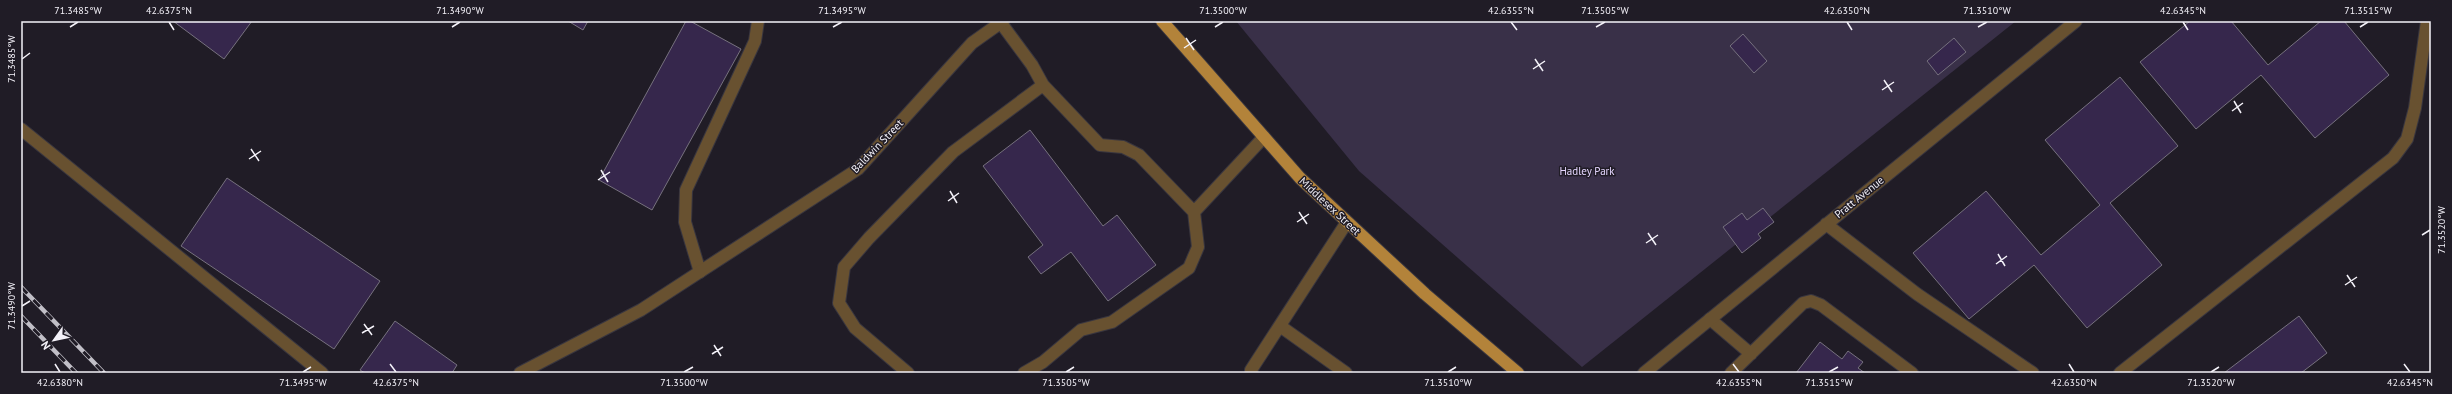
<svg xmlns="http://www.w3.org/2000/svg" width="2452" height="394" viewBox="0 0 2452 394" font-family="'PT Sans',sans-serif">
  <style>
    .green { fill: #393048 }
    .building { fill: #36274c; stroke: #76717e }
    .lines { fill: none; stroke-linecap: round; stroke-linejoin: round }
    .lane-casing { stroke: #39363f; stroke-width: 14 }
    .street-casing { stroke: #39363f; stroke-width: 14 }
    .primary-casing { stroke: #39363f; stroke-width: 14 }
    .lane { stroke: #685130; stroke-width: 12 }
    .street { stroke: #685130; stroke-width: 12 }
    .primary { stroke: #b3833a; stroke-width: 12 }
    .rail-casing { stroke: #c1bfc7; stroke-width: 4.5 }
    .rail { stroke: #201c26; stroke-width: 3; stroke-dasharray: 9; stroke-linecap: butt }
    .ticks { fill: none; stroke: #f4f2f9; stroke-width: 1.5 }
    .labels { text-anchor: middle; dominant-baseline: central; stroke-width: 3; stroke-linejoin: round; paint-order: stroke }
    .street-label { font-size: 11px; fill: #f4f2f9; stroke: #201c26 }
    .park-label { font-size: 11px; fill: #e5d6ff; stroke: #201c26 }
    .neatline { fill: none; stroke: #f4f2f9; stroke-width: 1.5 }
    .ticks-label { font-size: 10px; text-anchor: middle; fill: #f4f2f9 }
  </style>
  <rect width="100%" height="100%" fill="#201c26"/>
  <path class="green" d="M1236,21H2016L1582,367L1359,171Z"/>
  <path class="building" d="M173,21H252L224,59Z
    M568,21H588L583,30Z
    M686,21H690L741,49L652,210L599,180Z
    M2190,21H2231L2268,65L2321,21H2344L2389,75L2315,138L2261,75L2196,129L2140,62Z
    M1743,34L1767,61L1754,73L1730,46Z
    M1954,38L1966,52L1938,75L1927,61Z
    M2120,77L2178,146L2110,203L2162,265L2087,328L2034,265L1969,319L1913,253L1986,191L2041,255L2100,205L2045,140Z
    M1030,130L1103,226L1117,215L1156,265L1108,301L1071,252L1041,274L1028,257L1043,245L983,166Z
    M227,178L380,281L334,349L181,246Z
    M1763,208L1774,222L1758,234L1761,238L1742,253L1723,227L1742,213L1747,220Z
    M2299,316L2327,353L2301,373H2224Z
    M395,321L457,365L452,373H365L360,370Z
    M1820,342L1842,359L1848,351L1863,362L1858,368L1865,373H1796Z"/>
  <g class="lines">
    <defs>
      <path id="lane" d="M1001,23L1032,65L1043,85L1100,145L1123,147L1139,155L1194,212
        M700,272L685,222L686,190L755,41L758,21
        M1710,319L1751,354
        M1280,326L1346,373
        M908,373L855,328L839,303L844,267L869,238L953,152L1043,85
        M1024,373L1043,362L1081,330L1112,322L1189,268L1198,247L1194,212L1264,137
        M1252,373L1251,370L1347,222
        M1731,373L1803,303L1811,301L1821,305L1912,373"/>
      <path id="street" d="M21,129L322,373
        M1826,224L1917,294L2033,373
        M520,373L641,310L858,169L972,43L1003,21
        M1644,373L2076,21
        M2120,373L2393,158L2407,139L2415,108L2427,21"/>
      <path id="primary" d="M1162,21L1300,178L1425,294L1518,373"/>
    </defs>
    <use href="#lane" class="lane-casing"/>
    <use href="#street" class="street-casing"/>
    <use href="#primary" class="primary-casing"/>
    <use href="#lane" class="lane"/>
    <use href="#street" class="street"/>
    <use href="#primary" class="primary"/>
    <defs>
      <path id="rail" d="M21,287L104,373
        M21,316L76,373"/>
    </defs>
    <use href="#rail" class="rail-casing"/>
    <use href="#rail" class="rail"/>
  </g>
  <path class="ticks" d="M169,22L174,30M1511,22L1517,30M1847,22L1852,30M2183,22L2188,30M70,27L78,22M452,27L460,22M833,27L842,22M1215,27L1223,22M1596,27L1605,22M1978,27L1987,22M2360,27L2368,22M1186,38L1194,50M1184,48L1196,40M22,59L30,53M1535,59L1543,71M1533,69L1545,61M1884,80L1892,92M1882,90L1894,82M2234,101L2241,113M2232,111L2243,103M251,149L259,161M249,159L261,151M601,170L608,182M598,180L610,172M950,191L957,203M948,201L959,193M1299,212L1307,224M1297,222L1309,214M1648,233L1656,245M2422,235L2430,230M1646,243L1658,235M1998,254L2005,266M1996,264L2007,256M2347,275L2355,287M2345,285L2357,277M22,306L30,301M364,324L372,335M362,333L374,326M714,345L721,356M712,354L723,347M55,364L60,372M390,364L396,372M1733,364L1739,372M2069,364L2074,372M2404,364L2410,372M303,372L311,367M684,372L693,367M1066,372L1074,367M1448,372L1456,367M1829,372L1838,367M2211,372L2219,367"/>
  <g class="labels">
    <g class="street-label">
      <text transform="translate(877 146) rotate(-46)">Baldwin Street</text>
      <text transform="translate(1859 197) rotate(-39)">Pratt Avenue</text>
      <text transform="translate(1330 206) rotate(43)">Middlesex Street</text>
    </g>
    <g class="park-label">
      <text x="1587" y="171">Hadley Park</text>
    </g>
  </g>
  <rect width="2452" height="394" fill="none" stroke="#201c26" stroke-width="44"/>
  <g transform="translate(54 340) rotate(237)" stroke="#201c26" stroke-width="3" paint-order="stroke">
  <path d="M0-3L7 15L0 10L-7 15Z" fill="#f4f2f9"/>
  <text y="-6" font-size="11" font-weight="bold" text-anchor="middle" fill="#f4f2f9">N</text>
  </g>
  <rect x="22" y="22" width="2408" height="350" class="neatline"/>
  <g class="ticks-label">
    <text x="78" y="14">71.3485°W</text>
    <text x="169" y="14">42.6375°N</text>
    <text x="460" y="14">71.3490°W</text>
    <text x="842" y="14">71.3495°W</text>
    <text x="1223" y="14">71.3500°W</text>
    <text x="1511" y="14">42.6355°N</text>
    <text x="1605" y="14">71.3505°W</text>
    <text x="1847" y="14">42.6350°N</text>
    <text x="1987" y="14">71.3510°W</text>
    <text x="2183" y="14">42.6345°N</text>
    <text x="2368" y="14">71.3515°W</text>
    <text transform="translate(11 59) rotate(-90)" y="4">71.3485°W</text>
    <text transform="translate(2441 230) rotate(-90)" y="4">71.3520°W</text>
    <text transform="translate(11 306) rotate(-90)" y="4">71.3490°W</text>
    <text x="60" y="386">42.6380°N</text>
    <text x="303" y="386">71.3495°W</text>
    <text x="396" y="386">42.6375°N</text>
    <text x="684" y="386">71.3500°W</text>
    <text x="1066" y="386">71.3505°W</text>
    <text x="1448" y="386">71.3510°W</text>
    <text x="1739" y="386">42.6355°N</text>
    <text x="1829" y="386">71.3515°W</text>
    <text x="2074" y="386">42.6350°N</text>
    <text x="2211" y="386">71.3520°W</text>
    <text x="2410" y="386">42.6345°N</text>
  </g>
</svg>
